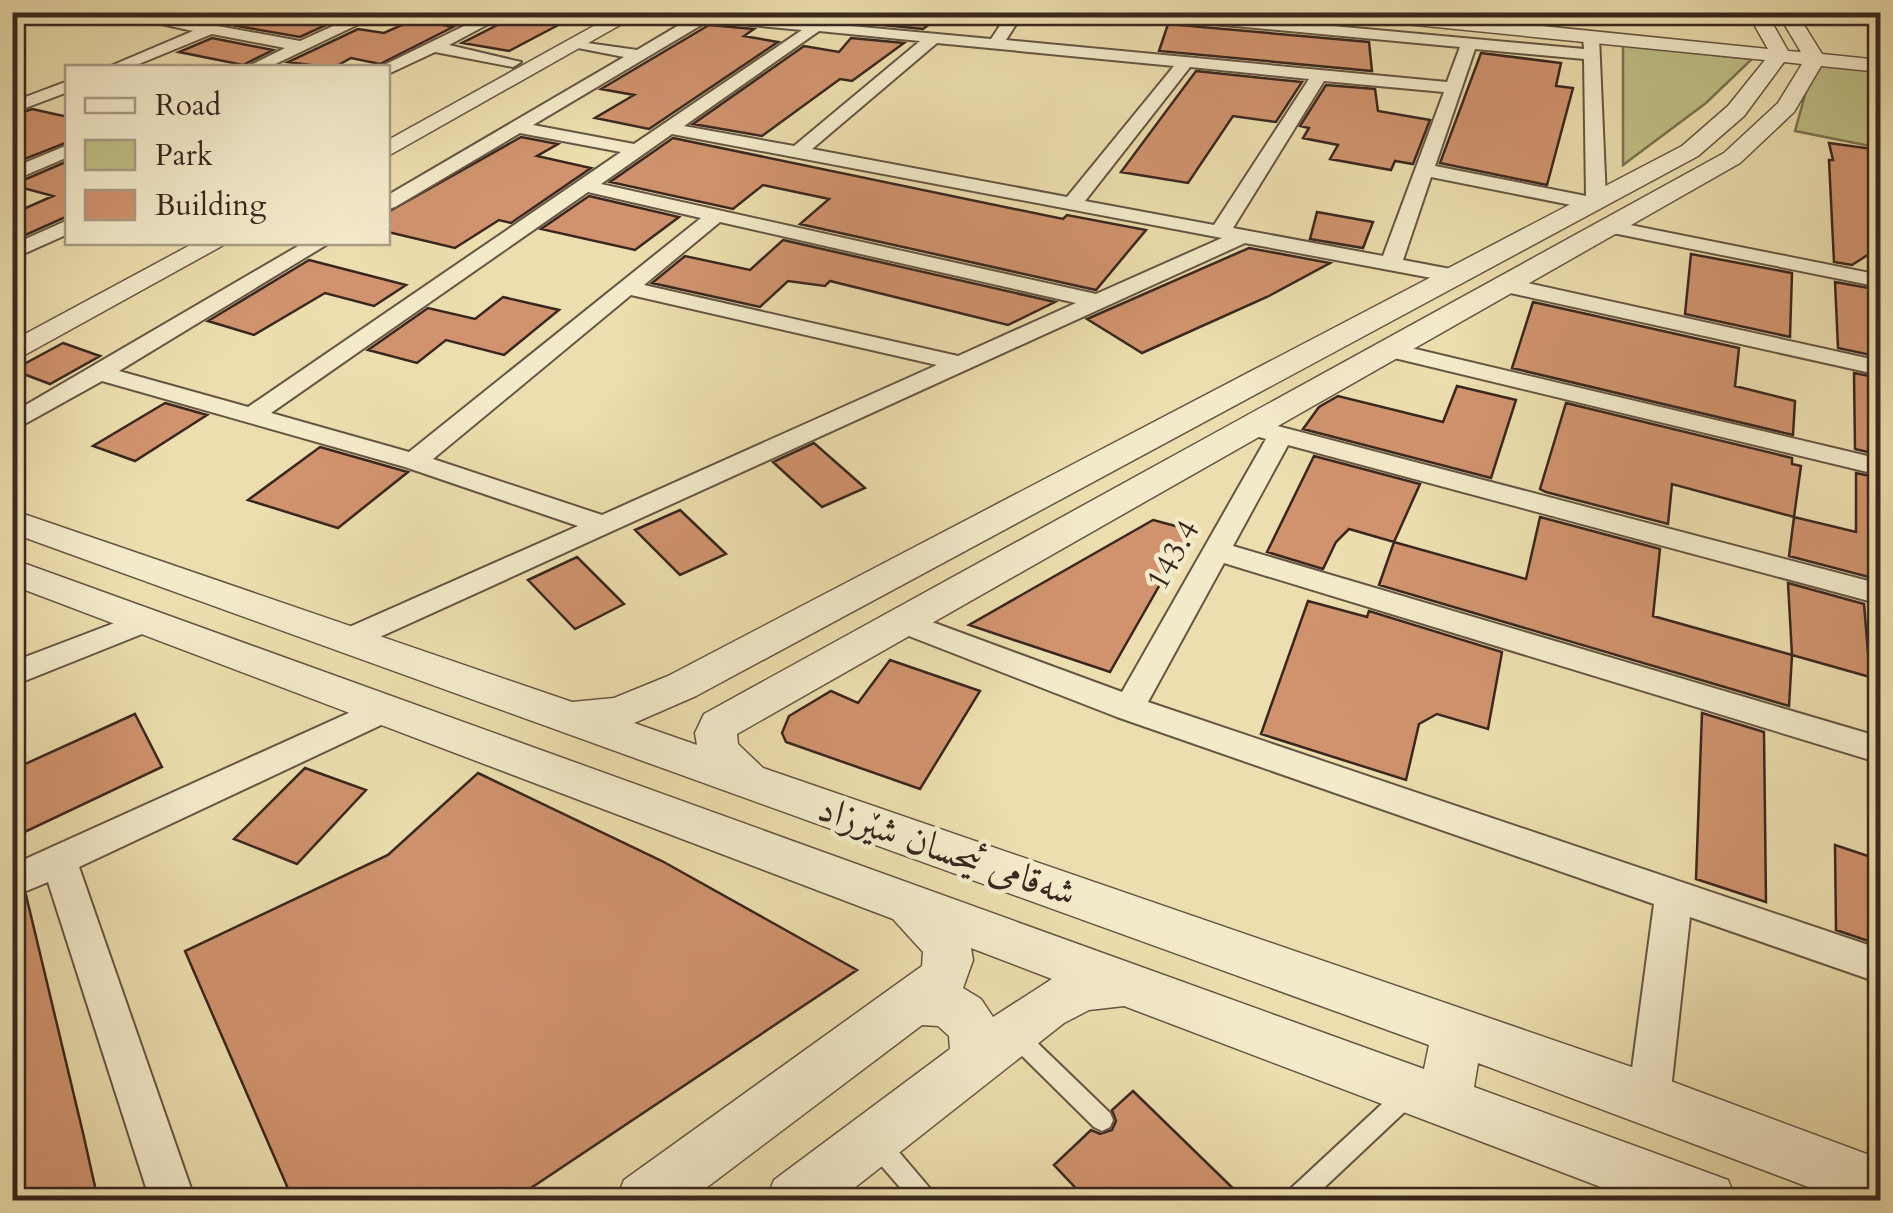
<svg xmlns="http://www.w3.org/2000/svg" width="1893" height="1213" viewBox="0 0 1893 1213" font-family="Cardo,Amiri,serif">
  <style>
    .green { fill: #bfbf85; stroke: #7c7352; stroke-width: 2.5 }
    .building { fill: #d0936e; stroke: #39271f; stroke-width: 2.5 }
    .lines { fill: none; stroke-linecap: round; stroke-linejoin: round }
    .service-casing { stroke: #665543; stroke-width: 4 }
    .minor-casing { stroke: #665543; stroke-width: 4 }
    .tertiary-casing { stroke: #665543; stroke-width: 3 }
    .service { fill: #f3eaca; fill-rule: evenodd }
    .minor { fill: #f3eaca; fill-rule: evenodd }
    .tertiary { fill: #f3eaca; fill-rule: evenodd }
    .labels { text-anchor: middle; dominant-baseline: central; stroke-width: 9; stroke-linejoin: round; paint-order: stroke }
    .street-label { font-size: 32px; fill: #39271f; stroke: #f3eaca }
    .near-street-label { font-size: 38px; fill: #39271f; stroke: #f3eaca }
  </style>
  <rect width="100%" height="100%" fill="#ecdeae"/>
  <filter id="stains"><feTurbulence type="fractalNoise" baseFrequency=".002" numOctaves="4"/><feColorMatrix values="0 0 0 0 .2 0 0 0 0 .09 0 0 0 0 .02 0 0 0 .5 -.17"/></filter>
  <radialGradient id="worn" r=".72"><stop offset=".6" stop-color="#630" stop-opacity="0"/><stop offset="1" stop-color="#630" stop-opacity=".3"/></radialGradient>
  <path class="green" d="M1623,45L1752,59L1706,103L1623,165Z
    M1815,59L1880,66V148L1795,131Z"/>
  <path class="building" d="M523,12H583L509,51L462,43Z
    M871,12H946L923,29L862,23Z
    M266,14L328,24L300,37L237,26Z
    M415,19L453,27L380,64L351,58L333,68L288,62L358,29L384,33Z
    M1168,24L1369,42L1372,71L1159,51Z
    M709,25L754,29L744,36L778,42L649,129L595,118L634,95L601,89Z
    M212,38L273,50L243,65L179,52Z
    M851,38L904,43L852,81L840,79L762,136L693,124L804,46L839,52Z
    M1481,53L1561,63L1556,86L1573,88L1547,185L1440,163Z
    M1196,71L1302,82L1276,122L1233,116L1188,183L1121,172Z
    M1326,85L1375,89L1378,111L1430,120L1413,164L1395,161L1391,170L1330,159L1338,145L1303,138L1309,128L1300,126Z
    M32,109L68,117V142L12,164V116Z
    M521,137L558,144L537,156L591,168L511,223L499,220L455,248L388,232V212Z
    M673,138L1063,219L1067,215L1146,230L1096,290L800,224L829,199L763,185L733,209L610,182Z
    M1829,143L1880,150V247L1852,265L1834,262L1829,160H1833Z
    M68,161V216L12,241V214L53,196L12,185Z
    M589,196L679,217L635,250L541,229Z
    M1317,212L1373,222L1363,248L1310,239Z
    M783,240L1055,302L1008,325L830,281L825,286L788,281L760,307L652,283L685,256L750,270Z
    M1249,248L1330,263L1267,297L1142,353L1087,319Z
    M1691,254L1792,273L1790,337L1685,314Z
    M309,260L406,285L374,306L325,293L254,335L208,321Z
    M1835,282L1880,290V357L1838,348Z
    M503,297L559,310L504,355L446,340L417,363L368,350L428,308L475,319Z
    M1533,302L1739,348L1735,386L1795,401L1793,435L1512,368Z
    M63,343L100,356L50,384L13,370Z
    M1854,373L1880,378V455L1855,449Z
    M1457,386L1516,400L1491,478L1303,429L1319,407L1338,396L1443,422Z
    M165,403L207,415L135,461L93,446Z
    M1566,403L1792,458V464L1801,466L1794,517L1672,484L1668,524L1546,492L1540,489Z
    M814,443L865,488L822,507L773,462Z
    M320,447L404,471L408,472L338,528L248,500Z
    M1314,456L1420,484L1394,542L1349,529L1336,542L1323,569L1267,552Z
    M1856,473L1880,478V580L1789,556L1794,517L1856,532Z
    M680,510L726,554L680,575L635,530Z
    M1540,517L1660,549L1653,616L1792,655L1789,706L1379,585L1394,542L1526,579Z
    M1153,520L1191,530L1110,672L969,625Z
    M577,557L624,604L575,629L528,580Z
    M1788,583L1864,604L1870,677L1792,655Z
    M1308,601L1367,617L1369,611L1502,652L1488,729L1437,714L1419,724L1406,780L1261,734Z
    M890,660L980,691L920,789L786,742L782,733L789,716L831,691L858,703Z
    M1702,713L1764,732L1766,902L1696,879Z
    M135,714L162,767L12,838V770Z
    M305,768L366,790L297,864L234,839Z
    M478,773L662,861L857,970L513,1200H293L185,951L388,855Z
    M1835,845L1880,860V945L1836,930Z
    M26,895L83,1133L98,1200H12V901Z
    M1133,1091L1245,1200H1087L1054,1165L1091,1130L1100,1134L1112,1130L1116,1121L1112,1110Z"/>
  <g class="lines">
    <defs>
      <path id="service" d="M1015,1025L1022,1028L1110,1113L1113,1120L1110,1127L1102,1131L1094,1127L1008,1042L1005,1035L1008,1028Z
        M1405,1087L1413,1090L1416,1097L1413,1104L1311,1200H1284L1287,1192L1397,1090Z
        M879,1135L887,1138L933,1192L936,1200H911L871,1154L868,1146L871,1138Z"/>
      <path id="minor" d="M27,12H50L12,27V18Z
        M107,12H141L300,41L364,12H384L267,68H245L285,48L212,34L129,68H106L193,31Z
        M402,12H438L477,19L491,12H511L449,45L521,62L513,67L435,52L388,74V68L382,66L464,26Z
        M701,12L991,39L1009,12H1024L1006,40L1447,82L1460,47L1126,16L1119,12H1180L1584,49L1583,37L1591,32L1599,37L1606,200L1591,209L1431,177L1403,260L1461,271L1464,276L1453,282L1245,243L349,651L338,648L334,640L338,632L578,526L405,467L102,381L12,431V413L305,242H331L119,371L248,407L621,152L520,133L395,207L388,209V195L624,57L573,47V41L637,50ZM708,21L802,30L634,144L533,125ZM819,31L920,41L794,146L684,126ZM937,43L1174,66L1067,197L812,149ZM1475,49L1584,59L1586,196L1435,166ZM1190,67L1309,79L1214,225L1085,201ZM1324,81L1444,92L1383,256L1233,228ZM672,134L1222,238L1096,294L601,184ZM588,192L701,218L409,452L271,413ZM720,222L1076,303L958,356L644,285ZM631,295L937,365L602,515L433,459Z
        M68,81V92L12,113V102Z
        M68,145V157L12,181V168Z
        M68,220V234L12,259V245Z
        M1610,221L1880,275V287L1603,231V223Z
        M1505,278L1880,361V375L1497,290L1494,285L1497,280Z
        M1390,343L1880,459V475L1382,355L1378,350L1382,345Z
        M1251,419L1880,584V604L1288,445L1233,546L1880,737V763L1224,563L1148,702L1880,949V983L1690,917L1670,1099L1664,1114L1649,1120L1634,1114L1628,1099L1654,904L1117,717L891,629L887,622L891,615L902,611L913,615L1122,692L1266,439L1242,432L1238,427Z
        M146,611L157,614L161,621L157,628L12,686V662Z
        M384,697L396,700L400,709L396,718L79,867L195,1200H150L48,882L12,897V865Z"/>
      <path id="tertiary" d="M619,12H643L388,156V140Z
        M1336,12H1405L1768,49L1747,12H1766L1788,51L1801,52L1777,12H1796L1822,54L1880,60V72L1821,66L1794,112L1740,163L737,734L738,744L763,768L1649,1073L1880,1159V1200H1843L1478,1063L1474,1087L1728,1180L1736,1200H1635L1124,1006L1089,1010L1064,1023L839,1200H766L774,1180L950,1049L949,1036L938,1026L922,1025L690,1200H616L624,1180L922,966L923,952L893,919L12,585V559L1424,1069L1429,1045L12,533V510L572,702L614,698L668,676L1682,146L1728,106L1765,60L1345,18ZM1784,62L1802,64L1778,103L1724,153L704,714L695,733L697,745L634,723L696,696L1698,156L1744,116ZM971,948L1052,979L993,1017L981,999L963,988L973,960Z
        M196,242H229L12,362V341Z"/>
    </defs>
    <use href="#service" class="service-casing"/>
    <use href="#minor" class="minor-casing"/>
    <use href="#tertiary" class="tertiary-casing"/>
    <use href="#service" class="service"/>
    <use href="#minor" class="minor"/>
    <use href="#tertiary" class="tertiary"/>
  </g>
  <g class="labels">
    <g class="street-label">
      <text transform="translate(1173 555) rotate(-61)">143.4</text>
    </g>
    <g class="near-street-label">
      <text transform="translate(947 851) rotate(19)">شەقامی ئیحسان شێرزاد</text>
    </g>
  </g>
  <rect width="1893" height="1213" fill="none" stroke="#ecdeae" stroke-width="50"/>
  <rect x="15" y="15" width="1863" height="1183" fill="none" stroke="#39271f" stroke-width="5"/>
  <rect x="25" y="25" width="1843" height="1163" fill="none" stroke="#39271f" stroke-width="2.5"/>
  <rect x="65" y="65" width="325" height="180" fill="#f3eaca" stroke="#a99c86" stroke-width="2.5"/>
  <rect x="85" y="98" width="50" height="15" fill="#f3eaca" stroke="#a99c86" stroke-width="2.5"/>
  <text x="155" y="115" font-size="30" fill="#39271f">Road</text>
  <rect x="85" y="140" width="50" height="30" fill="#bfbf85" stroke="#a99c86" stroke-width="2.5"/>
  <text x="155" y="165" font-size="30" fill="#39271f">Park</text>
  <rect x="85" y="190" width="50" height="30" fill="#d0936e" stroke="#a99c86" stroke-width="2.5"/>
  <text x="155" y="215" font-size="30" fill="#39271f">Building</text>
  <rect width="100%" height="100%" filter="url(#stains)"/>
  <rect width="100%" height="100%" fill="url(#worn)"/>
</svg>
